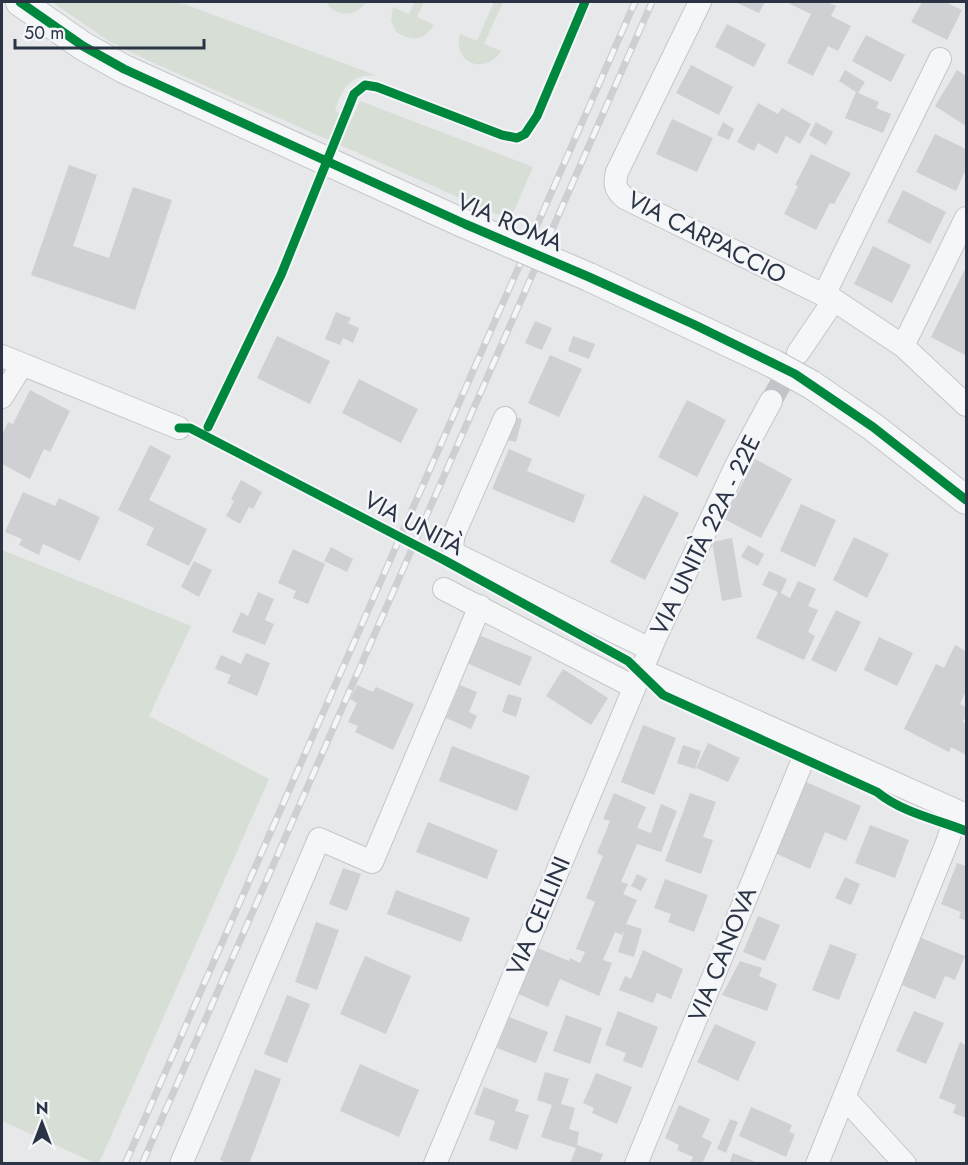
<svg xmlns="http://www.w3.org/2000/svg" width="968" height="1165" viewBox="0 0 968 1165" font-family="Jost,sans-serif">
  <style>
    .green { fill: #d6ded6 }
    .building { fill: #ced0d3 }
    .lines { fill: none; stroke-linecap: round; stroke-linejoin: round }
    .minor-tunnel { stroke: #c1c4c9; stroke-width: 22; stroke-dasharray: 22 11; stroke-linecap: butt }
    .minor-casing { stroke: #c4c6c8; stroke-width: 24 }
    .tertiary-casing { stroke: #c4c6c8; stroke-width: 30 }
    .minor { stroke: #f5f6f7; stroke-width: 22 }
    .tertiary { stroke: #f5f6f7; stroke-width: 28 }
    .rail-casing { stroke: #cecfd2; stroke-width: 7 }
    .rail { stroke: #f4f6f9; stroke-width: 4.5; stroke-dasharray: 14; stroke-linecap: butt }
    .tertiary-bridge-casing { stroke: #c4c6c8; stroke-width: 30; stroke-linecap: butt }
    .tertiary-bridge { stroke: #f5f6f7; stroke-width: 28 }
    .cycleway-casing { stroke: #f4f6f9; stroke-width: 13 }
    .cycleway { stroke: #00873e; stroke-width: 9 }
    .labels { text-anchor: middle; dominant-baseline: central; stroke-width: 5; stroke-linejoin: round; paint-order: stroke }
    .street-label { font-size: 24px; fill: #2b3445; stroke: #f4f6f9 }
  </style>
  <rect width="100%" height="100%" fill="#e6e8ea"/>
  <path class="green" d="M52,2H176L184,4L378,76C351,73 342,88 335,111L352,119L360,101L533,167L510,220L145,59L110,42Z
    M326,2H366C356,17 336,18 326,2Z
    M415,2H424L417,17L434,25C424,41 412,42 396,32L391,20L393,7L409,14Z
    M494,2H503L484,44L501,51C486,76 452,63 460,34L477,41Z
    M2,550L191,626L149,716L269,779L99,1163H95L2,1121Z"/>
  <path class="building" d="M735,2H765L759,13Z
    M791,2H827L836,6L831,16L851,26L838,51L828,46L813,76L787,63L811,14L790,4Z
    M922,2H945L962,10L947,40L911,22Z
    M727,24L766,44L754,67L715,47Z
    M866,35L905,55L891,82L852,61Z
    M691,65L733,87L719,115L676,93Z
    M845,70L865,82L858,93L879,102L876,108L891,114L883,133L845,118L856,92L839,81Z
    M957,70L966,76V126L935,106Z
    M758,103L778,114L782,108L811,124L800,144L786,136L777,154L758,143L754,151L737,142Z
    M672,119L713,138L697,172L656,154Z
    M723,122L734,129L729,140L717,135Z
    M816,122L833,132L826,145L809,135Z
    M935,134L966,149V169L956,191L916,172Z
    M811,154L851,173L834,204L830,203L816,230L784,214L798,186L795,185Z
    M69,165L97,175L73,246L109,258L133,187L172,200L135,310L31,275Z
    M903,190L946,212L930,244L887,222Z
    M873,246L911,265L892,303L854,284Z
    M966,267V353L965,355L931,337Z
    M336,312L351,318L348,323L359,328L353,343L343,338L340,345L325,339Z
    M535,321L552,328L542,350L525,343Z
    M277,336L330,361L310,404L257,378Z
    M573,336L595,344L589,359L568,351Z
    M550,355L582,369L559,417L528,403Z
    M359,379L418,409L401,443L342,413Z
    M30,390L70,411L50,452L44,449L30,479L2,464V435L8,422L13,424Z
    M687,400L726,420L697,477L658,457Z
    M508,415L522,419L516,442L507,440Z
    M150,445L171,456L149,500L207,529L189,566L146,545L154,528L118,510Z
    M509,449L532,459L527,471L585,495L574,523L492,489Z
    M755,459L792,479L761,538L724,519Z
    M241,480L262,492L253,509L249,507L240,524L226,516L234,501L231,499Z
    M23,492L55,506L59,498L100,517L80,561L43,544L39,555L19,545L22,539L5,532Z
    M644,495L679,513L645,580L610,562Z
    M801,504L836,520L815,567L780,551Z
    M854,537L889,554L867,598L833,580Z
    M732,538L742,597L722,601L712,542Z
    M748,545L764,554L758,566L741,557Z
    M331,547L353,559L347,572L324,561Z
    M293,549L325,564L308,604L293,598L296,591L278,583Z
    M194,561L212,570L199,597L181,587Z
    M769,571L787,579L781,593L790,598L798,581L816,589L808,606L818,610L808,632L815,636L804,660L756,638L778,592L762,585Z
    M258,592L274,599L265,620L274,624L265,645L232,632L241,612L248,616Z
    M836,610L861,622L836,672L811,660Z
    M474,633L532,657L520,686L462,661Z
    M879,637L913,653L897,686L864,670Z
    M955,645L966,651V691L960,704L966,707V716L963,722L966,724V755L951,747L949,752L904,729L936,664L944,668Z
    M246,653L270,663L257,696L227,683L231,675L215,669L221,655L241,664Z
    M563,669L608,698L591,725L546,696Z
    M357,685L373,692L376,687L414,704L393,750L355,732L358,726L348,722L357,703L350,699Z
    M460,685L477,692L469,712L477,716L471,729L446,718Z
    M508,694L522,698L516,717L502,712Z
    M643,725L676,738L654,795L621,782Z
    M708,743L740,758L728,782L696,768Z
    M683,745L701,751L695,769L677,763Z
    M452,746L530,776L517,811L439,781Z
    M806,782L861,806L846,841L825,832L810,869L775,853Z
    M614,793L646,807L637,828L651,833L661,804L677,811L661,852L637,844L621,882L628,884L623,894L637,900L626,924L642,929L634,957L618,952L625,929L622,935L615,932L603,960L612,963L599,996L560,979L548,1007L516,993L535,947L569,961L570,958L580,963L585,952L576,949L595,902L586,898L603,856L597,853L610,821L603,819Z
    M690,793L716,802L703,837L713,840L701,874L665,861Z
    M428,822L498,850L487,879L416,852Z
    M870,825L909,840L895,878L855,863Z
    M957,863L966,866V921L959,918L961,912L941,904Z
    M343,868L361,874L347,911L329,904Z
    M637,874L647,879L641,891L631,886Z
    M845,877L860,884L851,905L835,898Z
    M665,879L708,895L694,932L668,922L671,914L654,908Z
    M396,890L470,918L461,942L387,914Z
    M758,916L780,925L765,961L743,952Z
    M316,922L339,930L317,990L295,982Z
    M919,937L965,956L955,980L945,976L935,999L900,984Z
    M830,944L857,954L839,1000L812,990Z
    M643,950L683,969L671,999L657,993L653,1003L619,990L625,976L631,979Z
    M365,956L411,976L386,1034L340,1014Z
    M740,961L762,968L759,976L777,984L767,1011L722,995Z
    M287,995L310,1004L287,1063L264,1054Z
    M618,1011L658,1027L642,1068L623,1061L626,1053L605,1045Z
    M914,1011L944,1023L926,1064L896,1051Z
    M566,1015L602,1028L590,1064L553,1051Z
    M509,1017L548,1032L536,1063L497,1048Z
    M715,1024L756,1042L738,1081L697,1062Z
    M960,1042L966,1045V1118L953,1113L956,1105L939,1098Z
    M360,1064L419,1090L399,1137L340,1111Z
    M255,1069L281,1079L249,1164H230L220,1160Z
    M545,1072L569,1079L561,1104L575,1108L569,1129L579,1132L577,1145L603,1154L599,1164H570L576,1148L541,1137L552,1105L537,1100Z
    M596,1073L632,1087L617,1124L592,1113L594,1108L583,1103Z
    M484,1087L519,1100L515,1111L529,1115L517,1150L489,1140L495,1121L474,1114Z
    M679,1105L710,1119L702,1137L712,1142L702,1164H690L693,1157L677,1150L679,1145L665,1138Z
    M751,1107L792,1125L789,1132L795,1134L786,1157L739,1136Z
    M730,1119L738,1122L726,1153L717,1149Z
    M733,1153L758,1163V1164H729Z"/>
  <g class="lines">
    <path class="minor-tunnel" d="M771,401L796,357"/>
    <defs>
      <path id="minor" d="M700,2L617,172C614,184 615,190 625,198L834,300L903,346L966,405
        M824,295L940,59
        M903,346L966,218
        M798,353L834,300
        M2,356L179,428
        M2,397L22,365
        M505,418L454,534L452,545L455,554L650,649
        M444,589L634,687
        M641,670L966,815
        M844,1097L905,1164
        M181,1164L319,839L372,862L480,606
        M435,1164L656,636L736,466L771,401
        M636,1164L809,745
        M817,1164L948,840L957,811"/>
      <path id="tertiary" d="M20,2L83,46L124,69L465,224
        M589,277L774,364
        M812,385L873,427L966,500"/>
    </defs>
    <use href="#minor" class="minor-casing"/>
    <use href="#tertiary" class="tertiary-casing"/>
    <use href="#minor" class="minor"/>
    <use href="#tertiary" class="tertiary"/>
    <defs>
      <path id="rail" d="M125,1164L635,2
        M142,1164L652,2"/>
    </defs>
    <use href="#rail" class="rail-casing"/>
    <use href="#rail" class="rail"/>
    <defs>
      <path id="tertiary-bridge" d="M465,224L589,277
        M774,364L812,385"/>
    </defs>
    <use href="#tertiary-bridge" class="tertiary-bridge-casing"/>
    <use href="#tertiary-bridge" class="tertiary-bridge"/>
    <defs>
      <path id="cycleway" d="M20,2L83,46L124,69L465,224L589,277L693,324L795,374L873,427L966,500
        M208,427L281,275L354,94L365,85L377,87L502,135L517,138L525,134L537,116L585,2
        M179,428H190L444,560L628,661L663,695L877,792C903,813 936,819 966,831"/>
    </defs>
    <use href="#cycleway" class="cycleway-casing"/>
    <use href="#cycleway" class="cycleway"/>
  </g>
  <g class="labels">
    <g class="street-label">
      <text transform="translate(510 222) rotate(23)">VIA ROMA</text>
      <text transform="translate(707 237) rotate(27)">VIA CARPACCIO</text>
      <text transform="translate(414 523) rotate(28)">VIA UNITÀ</text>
      <text transform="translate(705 535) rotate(-64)">VIA UNITÀ 22A - 22E</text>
      <text transform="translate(538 916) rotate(-67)">VIA CELLINI</text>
      <text transform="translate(722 954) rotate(-68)">VIA CANOVA</text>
    </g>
  </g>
  <rect width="968" height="1165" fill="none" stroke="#2b3445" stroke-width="6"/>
  <g transform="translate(42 1123)" stroke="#f4f6f9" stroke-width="4.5" paint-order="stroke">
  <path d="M0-4.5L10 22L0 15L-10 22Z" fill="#2b3445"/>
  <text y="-9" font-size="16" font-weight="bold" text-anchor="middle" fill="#2b3445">N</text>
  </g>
  <path d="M15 39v9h189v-9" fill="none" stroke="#2b3445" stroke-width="3"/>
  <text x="24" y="39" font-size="18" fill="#2b3445" stroke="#f4f6f9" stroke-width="4.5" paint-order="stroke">50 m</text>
</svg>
